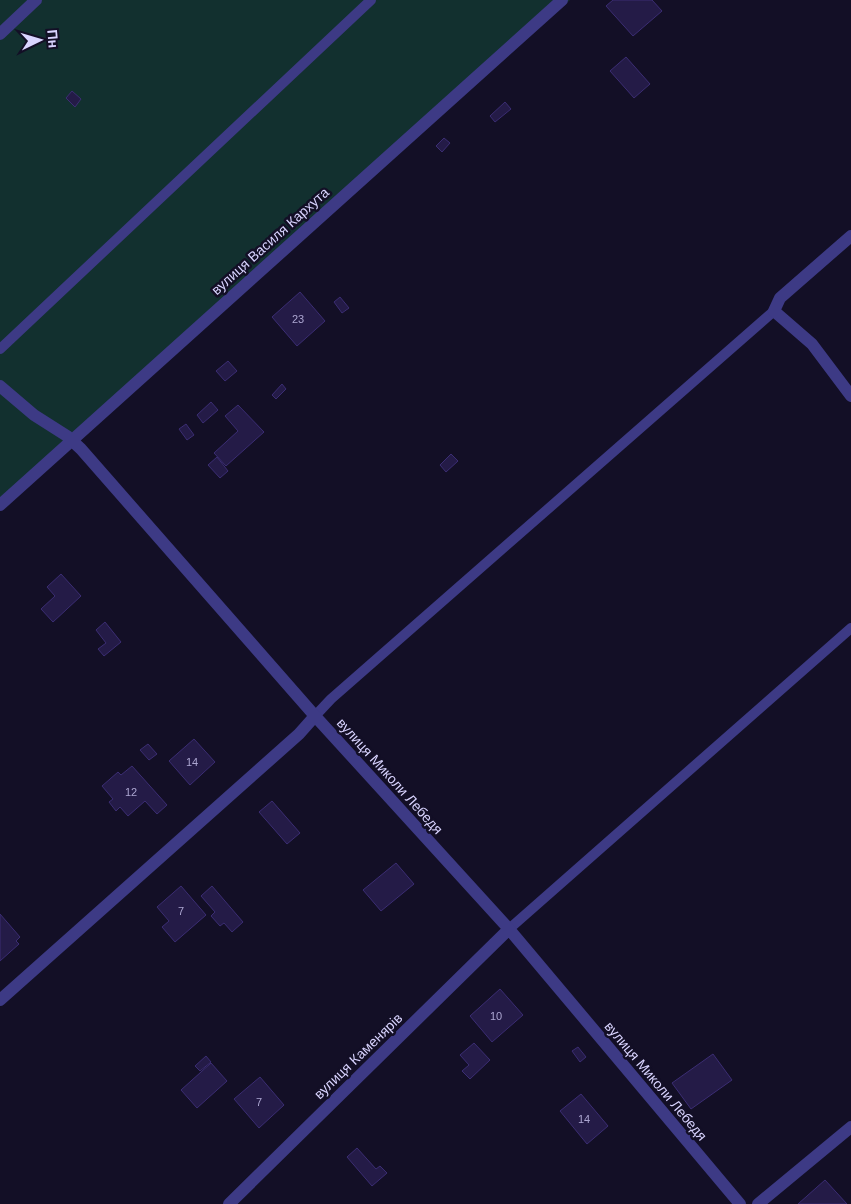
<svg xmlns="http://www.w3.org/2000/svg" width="851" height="1204" viewBox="0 0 851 1204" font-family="Arial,sans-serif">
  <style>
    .green { fill: #12302f }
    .building { fill: #241b47; stroke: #3b2d73 }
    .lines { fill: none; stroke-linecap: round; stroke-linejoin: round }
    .lane { stroke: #3d3a85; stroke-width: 10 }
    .street { stroke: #3d3a85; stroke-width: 12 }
    .labels { text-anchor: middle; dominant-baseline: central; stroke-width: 5; stroke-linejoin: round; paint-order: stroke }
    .number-label { font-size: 11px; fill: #aca6d1 }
    .street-label { font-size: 14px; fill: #d9d4ff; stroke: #130f26 }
  </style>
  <rect width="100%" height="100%" fill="#130f26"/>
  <path class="green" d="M0,0H570L0,505Z"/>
  <path class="building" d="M613,0H652L662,11L633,36L606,6Z
    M626,57L650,84L634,98L610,71Z
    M72,91L81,99L75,107L66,98Z
    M505,102L511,109L495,122L490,116Z
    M444,138L450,143L442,152L436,146Z
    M300,292L325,321L297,346L272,317Z
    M340,297L349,308L342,313L334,302Z
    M228,361L237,371L225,381L216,371Z
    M282,384L286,389L276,399L272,395Z
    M211,402L218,410L203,423L197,415Z
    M238,405L264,432L226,466L214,453L238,431L225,416Z
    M186,424L194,435L187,440L179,429Z
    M451,454L458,461L446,472L440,465Z
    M217,457L228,471L220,478L208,465Z
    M61,574L81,596L53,622L41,609L55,596L47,587Z
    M105,622L121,642L104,656L98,649L106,643L96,630Z
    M194,739L215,762L190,785L169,761Z
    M148,744L157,754L149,760L140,750Z
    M132,766L167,805L157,814L145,801L128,816L120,807L116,811L109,802L113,799L102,786L118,772L121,775Z
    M272,801L300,833L287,844L259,812Z
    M396,863L414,884L381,911L363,890Z
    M181,886L206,915L175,942L162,927L169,921L157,907Z
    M212,886L243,922L232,932L224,923L220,926L211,916L215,912L201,896Z
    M0,914L20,937L16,941L19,944L0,961Z
    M500,989L523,1015L492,1042L470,1016Z
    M474,1043L490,1060L470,1079L462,1071L469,1065L460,1055Z
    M578,1047L586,1057L580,1062L572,1051Z
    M713,1054L732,1080L691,1109L672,1083Z
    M206,1056L211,1062L200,1071L195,1066Z
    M211,1063L227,1081L197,1108L181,1090Z
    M260,1077L284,1105L259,1128L234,1099Z
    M581,1094L608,1126L587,1144L560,1111Z
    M357,1148L376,1169L380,1166L387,1173L372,1186L347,1157Z
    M825,1180L847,1204H798Z"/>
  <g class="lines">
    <path class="lane" d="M0,349L371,0
      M315,716L331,699L774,311
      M509,929L851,628"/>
    <path class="street" d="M0,34L36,0
      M851,236L780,298L774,311L812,344L851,396
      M0,386L34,415L67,436L81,449L315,716L509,929L740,1204
      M0,505L562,0
      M0,1000L299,734L315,716
      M229,1204L509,929
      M758,1204L851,1127"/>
  </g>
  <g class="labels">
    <g class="number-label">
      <text x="298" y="319">23</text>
      <text x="192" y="762">14</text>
      <text x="131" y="792">12</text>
      <text x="181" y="911">7</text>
      <text x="496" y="1016">10</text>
      <text x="259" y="1102">7</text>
      <text x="584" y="1119">14</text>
    </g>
    <g class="street-label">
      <text transform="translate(270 241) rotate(-42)">вулиця Василя Кархута</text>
      <text transform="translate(390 776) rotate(48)">вулиця Миколи Лебедя</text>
      <text transform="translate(358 1056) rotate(-44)">вулиця Каменярів</text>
      <text transform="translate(656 1081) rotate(50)">вулиця Миколи Лебедя</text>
    </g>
  </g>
  <g transform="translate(40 40) rotate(85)" stroke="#130f26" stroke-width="4" paint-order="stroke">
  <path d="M0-4L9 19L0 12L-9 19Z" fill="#d9d4ff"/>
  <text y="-8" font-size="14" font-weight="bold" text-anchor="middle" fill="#d9d4ff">Пн</text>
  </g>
</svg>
